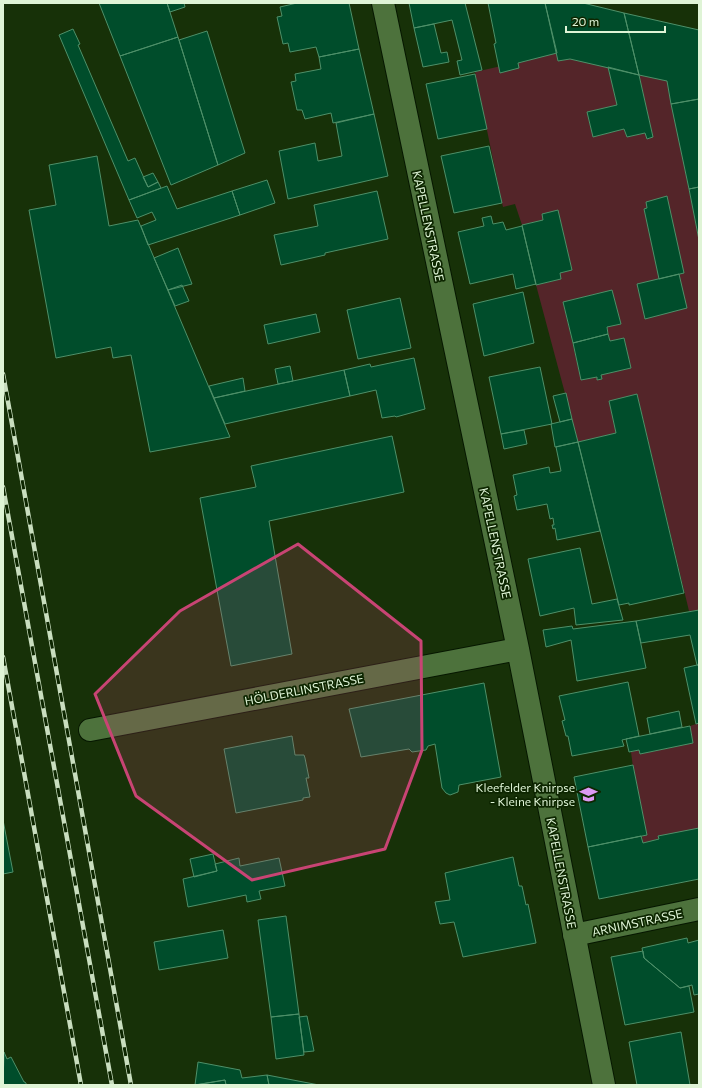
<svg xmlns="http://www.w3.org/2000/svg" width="702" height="1088" viewBox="0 0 702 1088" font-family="Commissioner,sans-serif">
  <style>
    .green { fill: #542529; fill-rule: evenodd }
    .building { fill: #004d2b; stroke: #4e9069 }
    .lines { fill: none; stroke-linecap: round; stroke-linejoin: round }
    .minor-casing { stroke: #061700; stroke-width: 24 }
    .minor { stroke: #4d723c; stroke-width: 22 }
    .rail-casing { stroke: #c9debf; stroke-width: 4.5 }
    .rail { stroke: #0d2600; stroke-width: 3; stroke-dasharray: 9; stroke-linecap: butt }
    .marked { fill: #c84474; fill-opacity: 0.2; stroke: #c84474; stroke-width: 3; stroke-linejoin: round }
    .labels { text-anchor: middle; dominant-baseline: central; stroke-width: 3.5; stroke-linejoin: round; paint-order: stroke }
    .street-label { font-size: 12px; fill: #dff4d6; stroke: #0d2600 }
    .poi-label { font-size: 12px; fill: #dff4d6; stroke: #0d2600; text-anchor: end }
  </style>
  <rect width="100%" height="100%" fill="#173108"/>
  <path class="green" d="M557,53L559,61L570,59L608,67L617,105L587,112L593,137L624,129L627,137L645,133L647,139L653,137L639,75L667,81L699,240V610L689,611L637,394L609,401L616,433L578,442L536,285L561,279L560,273L572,270L558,210L542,214L543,220L522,225L515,204L503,207L502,203L475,72ZM612,290L621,324L607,327L610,341L624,338L631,368L601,375L602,379L598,380L597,377L581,380L563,302Z
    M699,723V828L643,843L631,752L639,750L640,754L693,743L690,726Z"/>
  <path class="building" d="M99,3H167L178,37L120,56Z
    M167,3H184L185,7L170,12Z
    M297,3H349L359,49L319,57L316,47L290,52L288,43L283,44L277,17L282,16L280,7Z
    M409,3H465L482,70L460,75L457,61L462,60L452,20L414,28Z
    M488,3H545L557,53L518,63L519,68L500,73L494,44L496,43Z
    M545,3H583L624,13L639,75L570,59L558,61Z
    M624,13L699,30V99L671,104L667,81L639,75Z
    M434,24L441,53L447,52L449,62L423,67L414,28Z
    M73,29L80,44L78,45L128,161L135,158L148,187L158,182L161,188L129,200L59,35Z
    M207,31L245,153L218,165L179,40Z
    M178,37L218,165L171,185L120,56Z
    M359,49L374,114L333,123L331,113L305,119L302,110H297L291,82L296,81L295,74L321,69L319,57Z
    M608,67L639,75L653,137L647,139L645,133L627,137L624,129L593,137L587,112L617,105Z
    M475,74L487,129L438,139L426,84Z
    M699,99V187L689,189L671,104Z
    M374,114L388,176L288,199L279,151L315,143L318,161L342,156L336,123Z
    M489,146L502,203L454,213L441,156Z
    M97,156L109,226L138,220L230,437L150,452L131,355L113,358L111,347L56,358L29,210L56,205L49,165Z
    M153,173L158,182L148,187L143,177Z
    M267,180L275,203L240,215L232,191Z
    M167,186L177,209L232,191L240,215L148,245L141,226L156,220L152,212L137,218L129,200Z
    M699,187V240L689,189Z
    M377,191L388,239L325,253V255L281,265L274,235L318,226L314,205Z
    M667,196L684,273L659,279L644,209L647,208L646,202Z
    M558,210L572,270L560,273L561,279L536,285L522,225L543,220L542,214Z
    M491,216L493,224L503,222L506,230L522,226L536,284L516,289L513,274L470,284L458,232L484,226L482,218Z
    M178,248L192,284L168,290L154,258Z
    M679,274L687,308L645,319L637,284Z
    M182,285L189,301L175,306L168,290Z
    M612,290L621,324L607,327L608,334L573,343L563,302Z
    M523,292L534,343L484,356L473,304Z
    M400,298L411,348L358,359L347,310Z
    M316,314L320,332L268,344L264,325Z
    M608,334L610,341L624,338L631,368L601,375L602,379L597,380V377L581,380L573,343Z
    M414,358L425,409L396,417L395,416L382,418L376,390L350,396L344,370L370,364L371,367Z
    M290,366L293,381L278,384L275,369Z
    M540,367L552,424L501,434L489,377Z
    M344,370L350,396L225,424L214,398Z
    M243,378L245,391L214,398L209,386Z
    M566,393L572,419L560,422L553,396Z
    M637,394L684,593L629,605V603L619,605L578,442L616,433L609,401Z
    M572,419L578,442L555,447L551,424Z
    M524,430L527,444L504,449L501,434Z
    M392,436L404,492L269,521L292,654L231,666L200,498L256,487L251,466Z
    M578,442L600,531L557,540L555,528L553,529L552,525H554L553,518L550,519L547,504L517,510L514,496L517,495L513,475L549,467L550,473L561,471L556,447Z
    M580,548L592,604L617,599L623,620L576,625L574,608L540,616L528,559Z
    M699,610V665H697L690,635L641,643L636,621Z
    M636,621L646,668L577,681L571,640L546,647L543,630L572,626L573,629Z
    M697,665H699V723L696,724L684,668Z
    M628,682L639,736L622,740L624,746L572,756L568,736H566L562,721L565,720L559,696Z
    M484,683L501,777L459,785L458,792L450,795L446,793L442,788L435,744L428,746L426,750L412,752L409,749L361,757L349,709Z
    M679,711L682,727L650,734L647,718Z
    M690,726L693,743L640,754L639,750L629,752L626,739Z
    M292,736L295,755H304L305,758L309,778H306L310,797L303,798V800L236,813L224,749Z
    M633,765L647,835L588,847L574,777Z
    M3,820L13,872L3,874Z
    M699,828V879L599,899L588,847L641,836L643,843L659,839L658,836Z
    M213,854L217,871L194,877L190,859Z
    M513,857L519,886H522L526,905L528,904L536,943L463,957L454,922L440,924L435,902L450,900L445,873Z
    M239,858L240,866L279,858L285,886L259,891L261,899L247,902L246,895L188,907L183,879L217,871L215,864Z
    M286,916L299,1014L271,1017L258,920Z
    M223,930L228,958L159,970L154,942Z
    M687,938L688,943L699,940V994L694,995L692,985L680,988L644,958L642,948Z
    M643,951L644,958L680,988L689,986L694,1012L625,1025L611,957Z
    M299,1014L304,1055L276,1059L271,1017Z
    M307,1016L314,1051L304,1052L299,1017Z
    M681,1032L690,1085H637L629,1042Z
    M4,1052L7,1059L11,1057L24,1082H25L27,1085H3Z
    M198,1062L240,1070L242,1078L267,1075L269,1085H226L225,1080L195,1085Z
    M267,1075L319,1085H269Z
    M225,1080L226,1085H194H195Z"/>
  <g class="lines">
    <defs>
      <path id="minor" d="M383,3L518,649L604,1085
        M90,730L518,649
        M574,935L699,909"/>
    </defs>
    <use href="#minor" class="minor-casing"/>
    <use href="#minor" class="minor"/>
    <defs>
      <path id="rail" d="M3,374L131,1085
        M3,487L112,1085
        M3,657L81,1085"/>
    </defs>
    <use href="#rail" class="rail-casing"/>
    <use href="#rail" class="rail"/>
  </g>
  <path class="marked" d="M298,544L421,641L422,750L385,849L252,880L136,796L95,694L180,611Z"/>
  <defs>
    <symbol id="school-bare" viewBox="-9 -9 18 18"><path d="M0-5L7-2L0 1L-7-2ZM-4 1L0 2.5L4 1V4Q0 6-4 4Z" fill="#db99f5" stroke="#0d2600" stroke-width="2.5" paint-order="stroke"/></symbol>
  </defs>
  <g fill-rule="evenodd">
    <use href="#school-bare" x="576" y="782" width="25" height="25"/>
  </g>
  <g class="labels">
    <g class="street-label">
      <text transform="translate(429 226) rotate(78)">KAPELLENSTRASSE</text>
      <text transform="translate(496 543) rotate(78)">KAPELLENSTRASSE</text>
      <text transform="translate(304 689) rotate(-11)">HÖLDERLINSTRASSE</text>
      <text transform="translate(562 873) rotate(79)">KAPELLENSTRASSE</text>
      <text transform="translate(637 922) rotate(-12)">ARNIMSTRASSE</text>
    </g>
    <g class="poi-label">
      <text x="575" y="787">Kleefelder Knirpse<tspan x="575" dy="14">- Kleine Knirpse</tspan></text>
    </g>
  </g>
  <rect width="702" height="1088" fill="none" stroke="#dff4d6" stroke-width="8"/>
  <path d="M566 26v6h99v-6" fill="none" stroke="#dff4d6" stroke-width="2"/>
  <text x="572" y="26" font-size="12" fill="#dff4d6" stroke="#0d2600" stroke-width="3" paint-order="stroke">20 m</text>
</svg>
